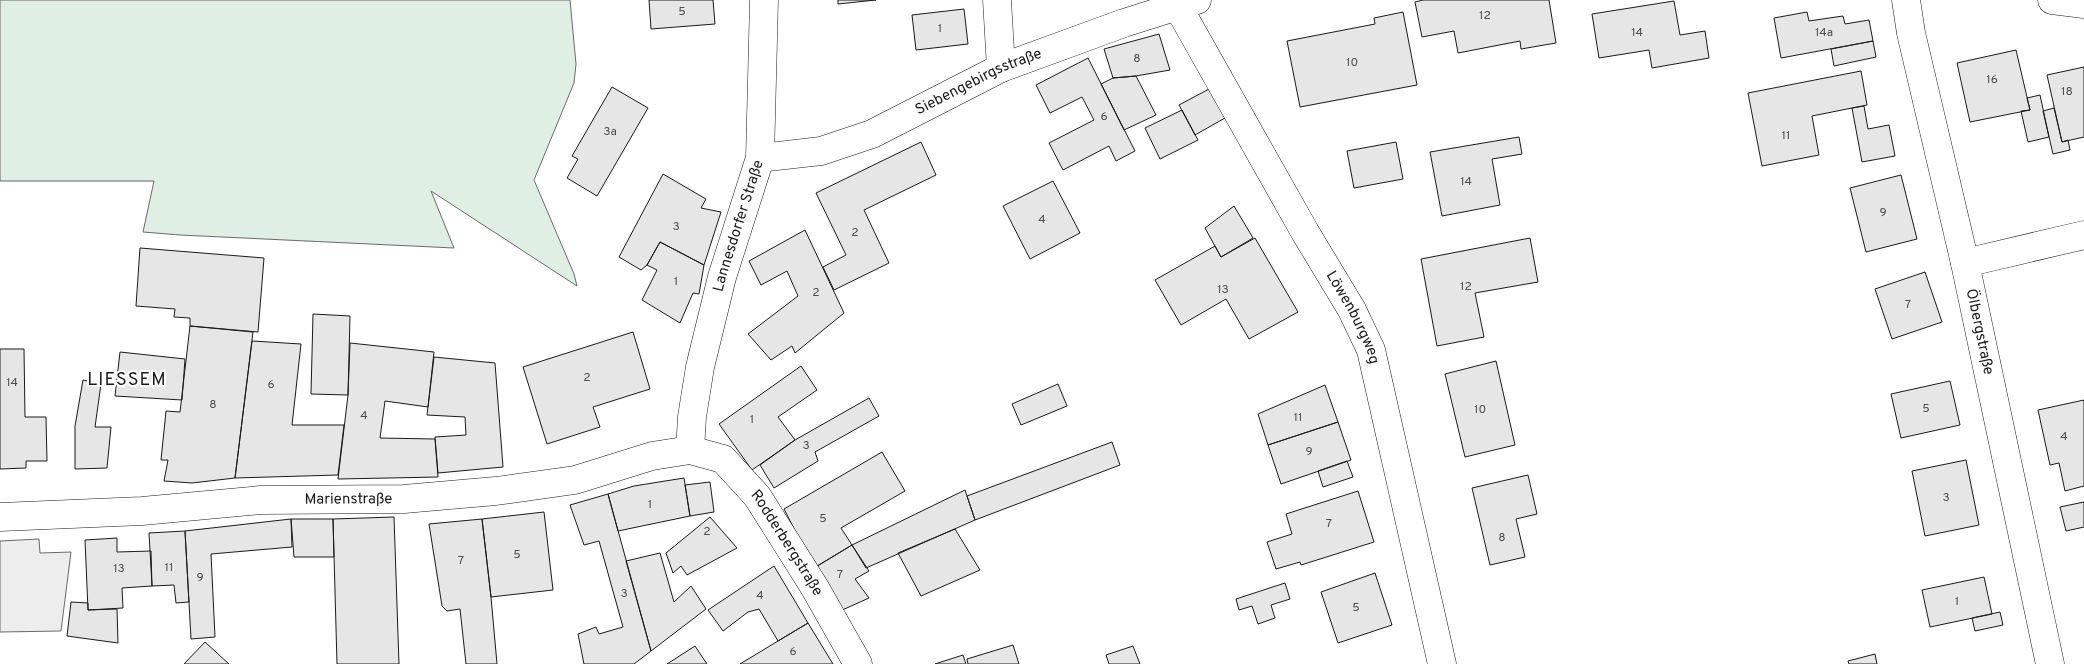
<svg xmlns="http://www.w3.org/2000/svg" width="2084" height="664" viewBox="0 0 2084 664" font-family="Overpass,sans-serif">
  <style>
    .green { fill: #e0efe3; stroke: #6a6a6a }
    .parking { fill: #ededed; stroke: #6a6a6a }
    .building { fill: #e6e6e6; stroke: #1a1a1a }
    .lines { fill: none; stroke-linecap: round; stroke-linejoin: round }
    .minor-casing { stroke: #1a1a1a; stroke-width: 29 }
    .minor { stroke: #fff; stroke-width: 28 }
    .labels { text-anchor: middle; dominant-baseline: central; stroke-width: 4; stroke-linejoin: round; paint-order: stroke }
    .number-label { font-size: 12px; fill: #4d4d4d }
    .street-label { font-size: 15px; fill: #1a1a1a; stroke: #fff }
    .quarter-label { font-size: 18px; letter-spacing: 1px; fill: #1a1a1a; stroke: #fff }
  </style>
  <rect width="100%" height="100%" fill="#fff"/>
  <path class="green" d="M0,0H570L576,64L574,83L534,180L574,274L577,286L431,191L454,248L180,235L143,232L154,181H0Z"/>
  <path class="parking" d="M39,539L40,553L71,552L61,631L0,632V541Z"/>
  <path class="building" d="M649,0H713L715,24L651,29Z
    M838,0H876L838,4Z
    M1423,0H1549L1556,43L1521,49L1520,41L1458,53L1454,31L1422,37L1415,2Z
    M1674,1L1680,35L1705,31L1709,58L1652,68L1649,50L1599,58L1592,14Z
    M964,9L968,44L916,50L912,15Z
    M1403,12L1417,85L1300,107L1287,41L1375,24L1374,18Z
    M1807,12L1809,21L1843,16L1845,24L1869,20L1873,41L1781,58L1774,18Z
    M1159,34L1170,70L1136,76L1113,78L1104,49Z
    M1873,41L1876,57L1834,66L1831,49Z
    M2016,50L2030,110L1970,122L1957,63Z
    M1088,58L1135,151L1116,161L1109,146L1063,170L1049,143L1094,120L1082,97L1050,113L1036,85Z
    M2084,67V137L2062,142L2047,75Z
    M1861,71L1867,105L1812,116L1819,155L1762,166L1748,93Z
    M1136,76L1156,115L1124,130L1101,84L1113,78Z
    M612,87L648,108L597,196L567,178L578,159L572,156Z
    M1209,89L1225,118L1195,135L1179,105Z
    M2040,95L2049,137L2028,142L2021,111L2030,110L2027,98Z
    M1864,106L1868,129L1889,125L1895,156L1862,162L1852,108Z
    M2054,108L2062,142L2068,140L2070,150L2053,154L2043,111Z
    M1182,110L1198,140L1160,159L1145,128Z
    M1519,137L1522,154L1492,159L1500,205L1442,216L1430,152Z
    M921,142L936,175L864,210L889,263L834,290L823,267L846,255L816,193Z
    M1396,142L1403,179L1354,188L1347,151Z
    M663,174L706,199L701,208L721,212L704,265L660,242L647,265L641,270L619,257Z
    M1901,175L1917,239L1866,252L1850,188Z
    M1053,181L1080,233L1030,259L1003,206Z
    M1234,206L1253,238L1221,257L1205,228Z
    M805,230L844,313L795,353L792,346L771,360L748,334L798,296L787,271L761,285L749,261Z
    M1255,238L1298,312L1249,339L1226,299L1181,325L1155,280L1215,246L1221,257Z
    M1530,238L1538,282L1475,293L1484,337L1437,346L1421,259Z
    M660,242L704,265L699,294L693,293L680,323L642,300L657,270L647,265Z
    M140,248L264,258L258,332L190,326V318L174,317L175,309L136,306Z
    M1925,272L1942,322L1892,339L1875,289Z
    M313,314L350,316L348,395L311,394Z
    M190,326L253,332L235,478L192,483L164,481L168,460H161L166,411L180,412Z
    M633,332L650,389L593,407L600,427L547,444L523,367Z
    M252,341L301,344L292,425H344L338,475L235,478Z
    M350,343L434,352L428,407L385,401L380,438L435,439L438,477L338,479L348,395Z
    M0,349H24L25,417H46L47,461H26V468L0,469Z
    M120,352L185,359L182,400L115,396Z
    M434,357L495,363L503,467L438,473L435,437L466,435L465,417L427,415Z
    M1496,361L1515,445L1465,457L1445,374Z
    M801,366L817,390L778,417L795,440L752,470L719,424Z
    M83,380L101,384L95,427H111L107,468L75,469V426Z
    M1950,381L1960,425L1901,438L1891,394Z
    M1058,384L1067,406L1021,425L1012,404Z
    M1325,385L1338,422L1268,445L1258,414Z
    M869,398L879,416L815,452L818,461L774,488L760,465L795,440Z
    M2084,400V486L2065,491L2059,463L2050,465L2038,410Z
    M1338,422L1351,460L1281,484L1268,445Z
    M1112,442L1120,465L975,520L967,496Z
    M882,452L905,491L841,528L852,545L814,568L784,509Z
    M1966,460L1979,525L1925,536L1912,471Z
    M1347,461L1353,477L1323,487L1318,471Z
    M1528,475L1537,514L1516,519L1525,557L1490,565L1472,488Z
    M684,478L690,516L618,531L608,494L634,486Z
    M710,482L714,512L690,516L685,485Z
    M965,490L975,520L866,568L852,545Z
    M1358,491L1374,542L1301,565L1300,562L1276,569L1267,542L1292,534L1286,514Z
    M608,494L651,651L634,664H584L578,634L596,627L599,634L623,627L599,541L584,545L570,505Z
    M2084,502V527L2066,531L2060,507Z
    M544,512L553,590L491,597L482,519Z
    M394,517L399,664H337L333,519Z
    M710,517L737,548L687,575L681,566L673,573L666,553Z
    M291,519H333L334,557H294Z
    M291,519L292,547L211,554L215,637L191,639L185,531Z
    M482,519L491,597L497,664H466L460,609L447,611L442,606L429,524Z
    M955,529L980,570L921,596L898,553Z
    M185,531L189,602L176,603L174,585L152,586L149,533Z
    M117,538V552L151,551L152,586L122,588L123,608L88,610L85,540Z
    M852,545L869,571L855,579L869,598L840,611L814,568Z
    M660,553L674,602L691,586L706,609L651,651L626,561Z
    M774,566L808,623L778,641L759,609L748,612L723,631L708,610Z
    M1375,573L1392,625L1338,643L1321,592Z
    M1984,577L1992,614L1930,627L1922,590Z
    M1285,583L1290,599L1271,605L1275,618L1258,624L1252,606L1239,610L1236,599Z
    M71,602L88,603V610L117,609L118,643L67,636Z
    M2000,612L2003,625L1975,631L1972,618Z
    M808,623L833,664H740L778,641Z
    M205,642L229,664H184Z
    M1013,645L1019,664H968L967,659Z
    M695,646L707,664H667Z
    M1133,646L1140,664H1109L1106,655Z
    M1875,654L1877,664H1849L1848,661Z
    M963,655L966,664H935Z"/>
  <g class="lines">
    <defs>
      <g id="minor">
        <path d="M997,0L1001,68"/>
        <path id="s1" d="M1906,0L1911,33L1965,263L2050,664"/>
        <path d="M2052,0L2084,4"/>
        <path id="s2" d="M1177,5L1305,232L1352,310L1371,350L1442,664"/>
        <path id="s3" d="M760,158L821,151L872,134L1001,68L1124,23L1197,0"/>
        <path d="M1965,263L2084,235"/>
        <path id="s4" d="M690,450L692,417L700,367L722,277L760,158L764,0"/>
        <path id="s5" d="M0,517L142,511L261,500L404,499L496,491L575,480L652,456L690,450L723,459L757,496L815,588L858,664"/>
      </g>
    </defs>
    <use href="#minor" class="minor-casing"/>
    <use href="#minor" class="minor"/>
  </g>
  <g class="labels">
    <g class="number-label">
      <text x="682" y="12">5</text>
      <text x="1485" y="16">12</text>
      <text x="940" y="29">1</text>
      <text x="1637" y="33">14</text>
      <text x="1824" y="33">14a</text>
      <text x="1137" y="59">8</text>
      <text x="1352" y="63">10</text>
      <text x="1992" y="80">16</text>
      <text x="2067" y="92">18</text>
      <text x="1104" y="117">6</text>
      <text x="610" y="132">3a</text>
      <text x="1786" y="136">11</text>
      <text x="1466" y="182">14</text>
      <text x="1883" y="213">9</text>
      <text x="1042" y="220">4</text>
      <text x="676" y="227">3</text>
      <text x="855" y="233">2</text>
      <text x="676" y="282">1</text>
      <text x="1466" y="287">12</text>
      <text x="1223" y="290">13</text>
      <text x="816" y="293">2</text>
      <text x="1908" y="305">7</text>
      <text x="587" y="378">2</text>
      <text x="12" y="383">14</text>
      <text x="271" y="385">6</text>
      <text x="213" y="405">8</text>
      <text x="1926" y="409">5</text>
      <text x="1480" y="410">10</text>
      <text x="364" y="416">4</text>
      <text x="1298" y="418">11</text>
      <text x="752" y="420">1</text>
      <text x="2064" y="437">4</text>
      <text x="806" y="446">3</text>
      <text x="1309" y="452">9</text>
      <text x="1946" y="498">3</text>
      <text x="650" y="505">1</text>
      <text x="823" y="519">5</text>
      <text x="1329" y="524">7</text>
      <text x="707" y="532">2</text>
      <text x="1502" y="538">8</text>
      <text x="517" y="555">5</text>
      <text x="461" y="561">7</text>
      <text x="169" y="568">11</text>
      <text x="119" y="569">13</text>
      <text x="840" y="575">7</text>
      <text x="200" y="578">9</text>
      <text x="624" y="594">3</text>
      <text x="760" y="596">4</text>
      <text x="1957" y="602">1</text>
      <text x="1356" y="608">5</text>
      <text x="793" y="652">6</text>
    </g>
    <g class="street-label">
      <text stroke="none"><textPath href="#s3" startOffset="234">Siebengebirgsstraße</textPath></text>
      <text stroke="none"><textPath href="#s4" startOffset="230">Lannesdorfer Straße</textPath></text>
      <text stroke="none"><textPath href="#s2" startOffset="359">Löwenburgweg</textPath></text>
      <text stroke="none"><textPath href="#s1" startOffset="340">Ölbergstraße</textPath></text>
      <text stroke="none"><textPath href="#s5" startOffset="349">Marienstraße</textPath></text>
      <text stroke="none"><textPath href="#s5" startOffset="836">Rodderbergstraße</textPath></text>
    </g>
    <g class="quarter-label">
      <text x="127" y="380">LIESSEM</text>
    </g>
  </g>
</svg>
